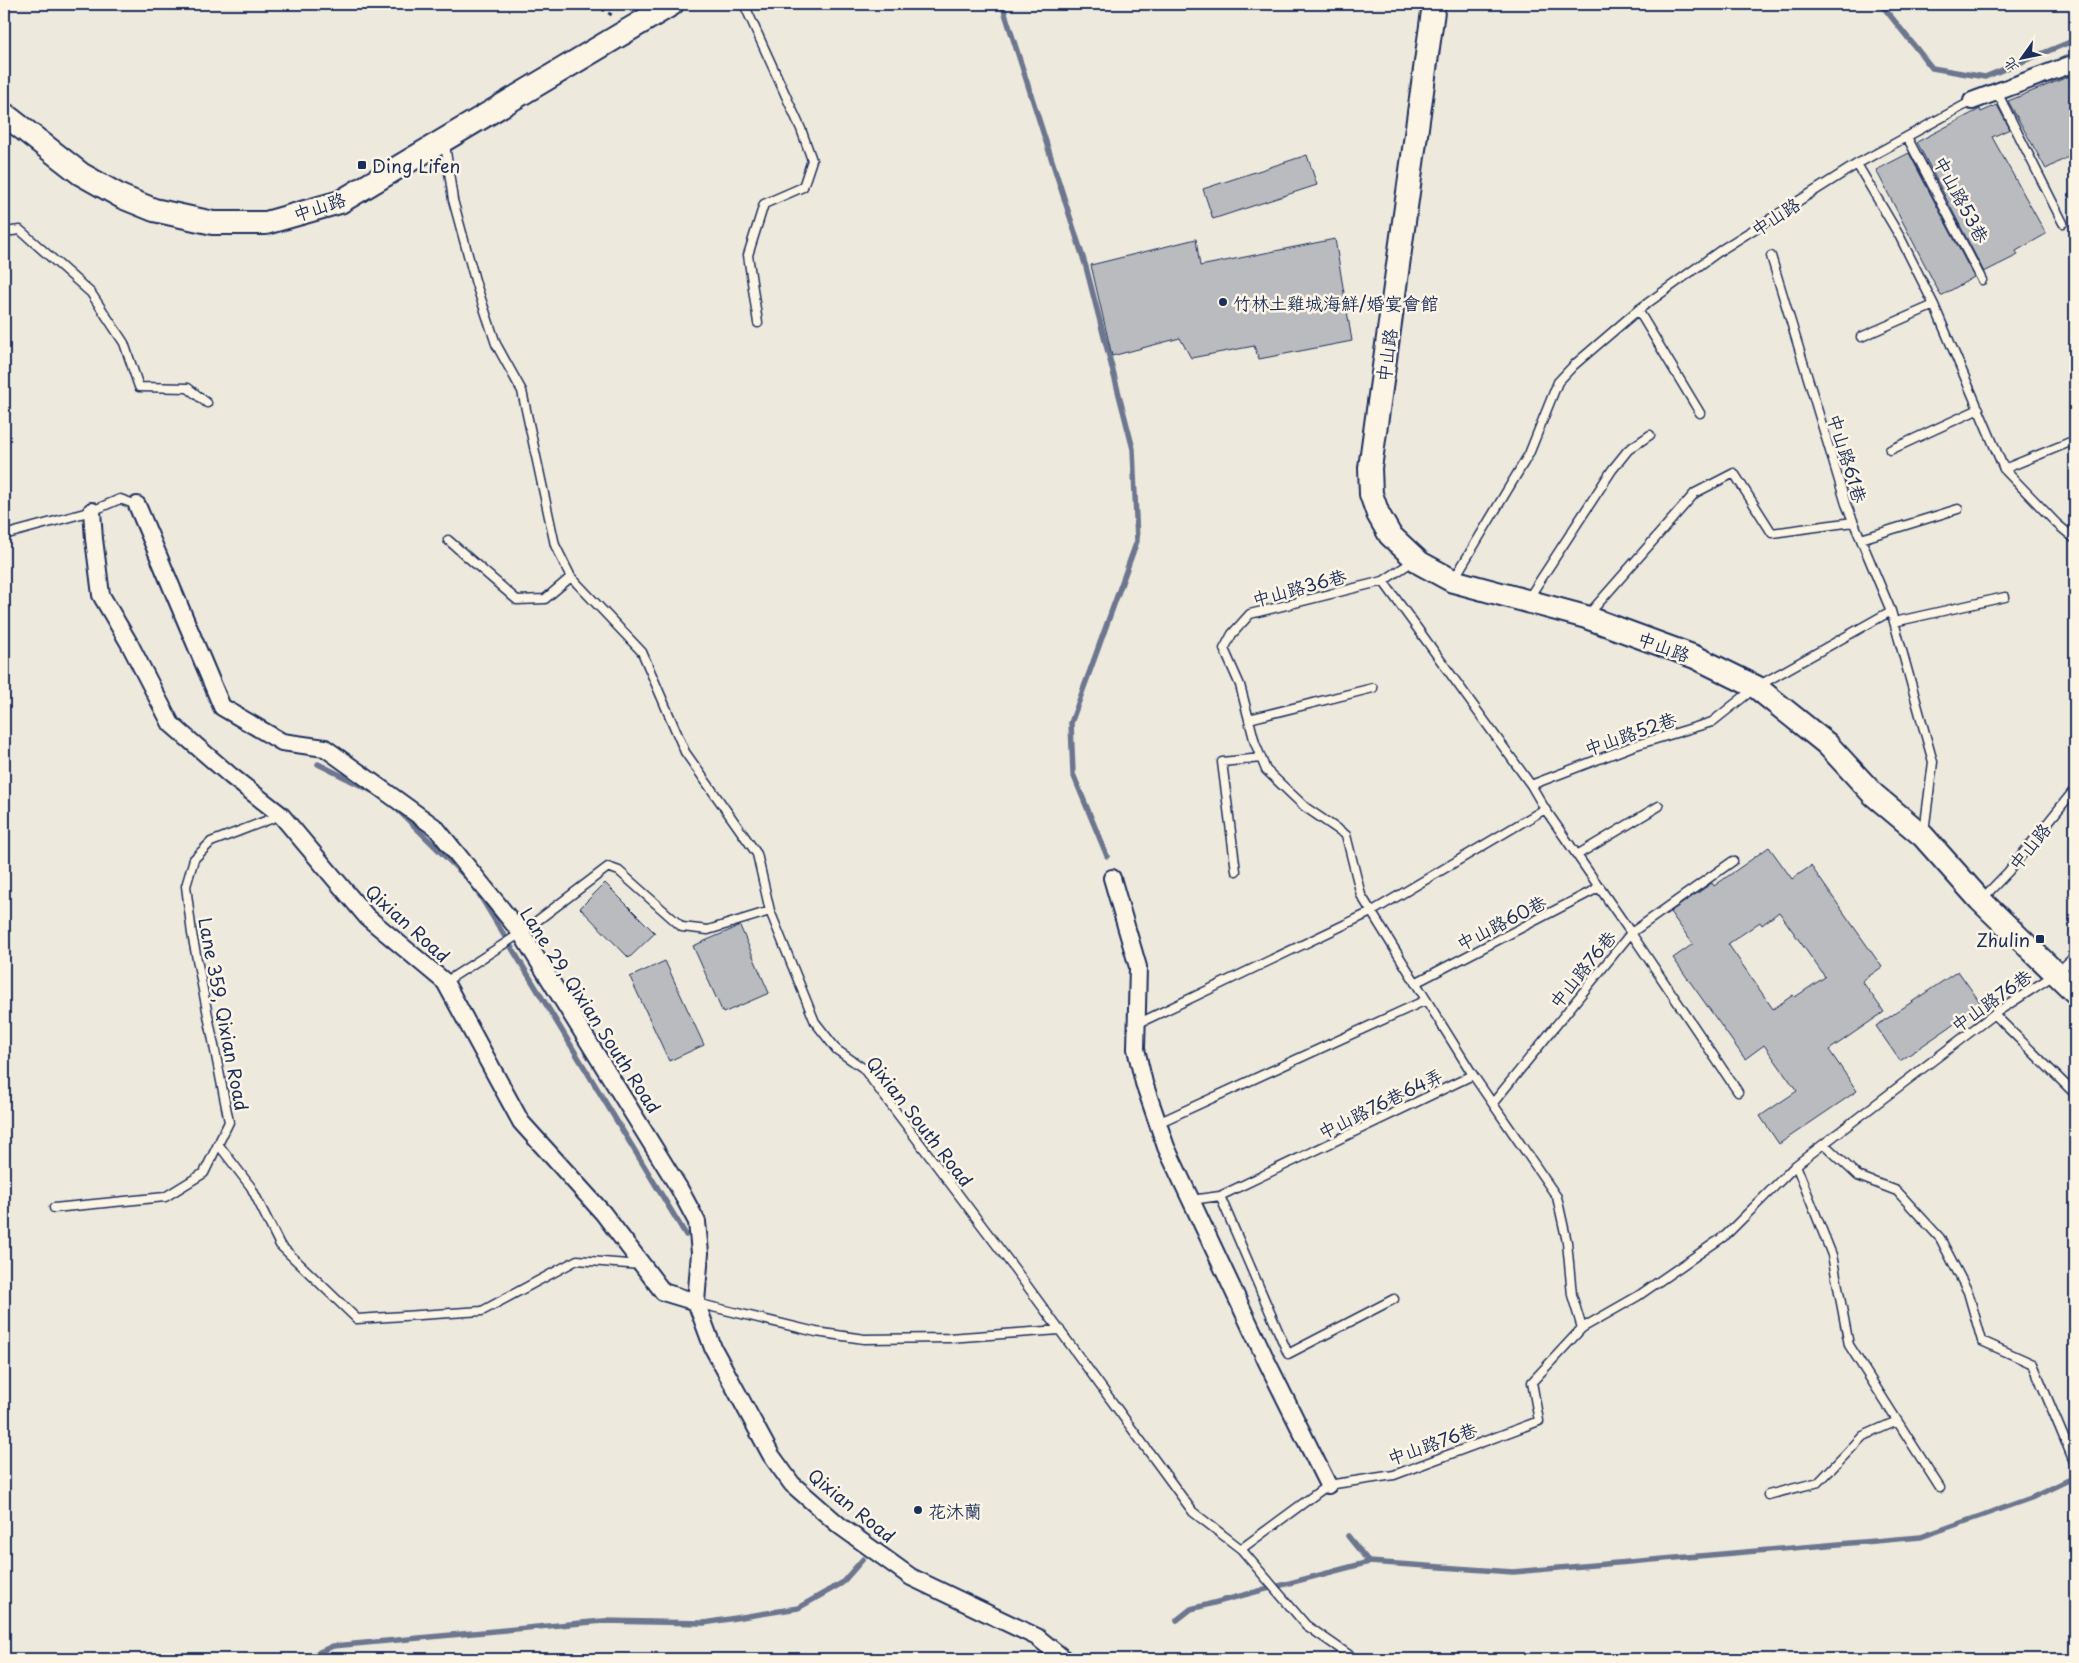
<svg xmlns="http://www.w3.org/2000/svg" width="2079" height="1663" viewBox="0 0 2079 1663" font-family="'Playpen Sans','LXGW WenKai TC',sans-serif">
  <style>
    .lines { fill: none; stroke-linecap: round; stroke-linejoin: round }
    .stream { stroke: #6c778f; stroke-width: 5.5 }
    .building { fill: #babbbe; stroke: #1b2f5e; fill-rule: evenodd }
    .lane-casing { stroke: #1b2f5e; stroke-width: 11 }
    .street-casing { stroke: #1b2f5e; stroke-width: 20 }
    .secondary-casing { stroke: #1b2f5e; stroke-width: 26 }
    .path { stroke: #1b2f5e; stroke-width: 3; stroke-dasharray: 4 4; stroke-linecap: butt }
    .lane { stroke: #fcf5e5; stroke-width: 8 }
    .street { stroke: #fcf5e5; stroke-width: 16 }
    .secondary { stroke: #fcf5e5; stroke-width: 22 }
    .poi-dot { fill: #1b2f5e; stroke: #fcf5e5; stroke-width: 2 }
    .labels { text-anchor: middle; dominant-baseline: central; stroke-width: 5; stroke-linejoin: round; paint-order: stroke }
    .poi-label { font-size: 18px; fill: #1b2f5e; stroke: #fcf5e5; text-anchor: start }
    .street-label { font-size: 18px; fill: #1b2f5e; stroke: #fcf5e5 }
  </style>
  <rect width="100%" height="100%" fill="#eee9dd"/>
  <filter id="ink" filterUnits="userSpaceOnUse"><feTurbulence type="fractalNoise" baseFrequency=".02" numOctaves="2"/><feDisplacementMap in="SourceGraphic" scale="10" xChannelSelector="R" yChannelSelector="G"/><feConvolveMatrix kernelMatrix="1 2 1 2 8 2 1 2 1" color-interpolation-filters="sRGB"/></filter>
  <g filter="url(#ink)">
    <g class="lines">
      <path class="stream" d="M1002,4L1086,267L1133,449L1137,541L1071,723L1073,774L1107,856
        M1881,4L1932,68L1985,77L2075,40
        M318,764L372,791
        M396,808L464,875
        M476,889L686,1235
        M1348,1536L1369,1562L1513,1572L1921,1537L2031,1498L2075,1477
        M1177,1620L1191,1609L1369,1562
        M304,1659L333,1646L603,1621L704,1623L798,1608L842,1583L863,1559"/>
    </g>
    <path class="building" d="M2075,74V153L2046,169L2008,101Z
      M1997,105L2010,129L1992,137L2046,234L2016,251L2018,255L1984,272L1917,142L1978,110L1980,109L1981,112Z
      M1909,153L1974,277L1941,296L1876,170Z
      M1307,155L1317,185L1213,219L1203,189Z
      M1196,239L1200,266L1335,239L1352,341L1259,359L1254,346L1191,358L1180,338L1112,356L1091,265Z
      M1769,847L1792,879L1811,866L1882,967L1862,981L1884,1012L1829,1050L1857,1091L1779,1144L1760,1116L1797,1091L1764,1045L1745,1059L1673,958L1693,944L1670,912L1712,883L1714,886ZM1779,912L1825,977L1795,997L1793,995L1773,1009L1728,944L1760,922L1762,925Z
      M605,883L655,933L629,958L580,908Z
      M740,926L769,993L723,1013L693,946Z
      M665,961L704,1045L669,1061L630,977Z
      M1958,971L1982,1005L1900,1061L1876,1026Z"/>
    <g class="lines">
      <defs>
        <path id="lane" d="M744,4L801,129L812,160L803,187L764,204L748,255L758,323
          M1997,92L2063,223
          M1907,137L1982,280
          M445,144L453,200L476,284L496,344L522,391L555,545L571,577L642,652L685,752L757,854L770,911L815,1022L837,1050L863,1068L1014,1268L1193,1512L1241,1549L1306,1625L1355,1659
          M1857,164L1900,237L1934,305L2004,469L2075,440
          M4,232L20,230L91,293L124,343L139,387L188,388L207,403
          M1771,256L1846,504L1891,611L1933,762L1924,832
          M1638,310L1700,413
          M1861,337L1934,305
          M1890,450L1979,409
          M2004,469L2057,524L2075,539
          M4,535L92,511L120,499L137,505
          M1861,539L1958,509
          M448,540L517,600L545,599L571,577
          M1454,579L1529,454L1558,382L1574,365L1638,310L1721,250L1857,164L1972,101
          M1383,581L1415,560
          M1528,599L1612,470L1628,450L1650,435
          M1588,615L1695,493L1734,473L1772,533L1853,522
          M1894,622L2005,597
          M1249,719L1373,688
          M1531,785L1633,746L1712,722L1756,687L1891,611
          M1577,855L1659,806
          M1733,861L1631,933L1545,809L1531,785L1383,581L1250,614L1232,634L1224,649L1240,685L1255,743L1266,770L1305,807L1346,835L1361,895L1473,1075L1557,1197L1567,1242L1572,1295L1582,1328L1638,1296L1726,1235L1796,1165L1994,1014L2057,973L2075,956
          M1236,871L1222,762L1261,758
          M1981,900L2008,872L2075,789
          M445,982L521,933L608,867L619,871L682,927L708,930L770,911
          M1415,983L1600,887
          M1994,1014L2075,1094
          M1137,1024L1371,912L1545,809
          M1493,1103L1631,933L1738,1092
          M1158,1123L1426,1000
          M218,1144L251,1187L280,1245L357,1319L482,1311L577,1260L641,1265
          M1824,1144L1858,1176L1897,1191L1940,1238L1968,1292L1982,1341L2033,1364L2075,1464
          M1796,1165L1832,1255L1849,1345L1940,1488
          M1220,1196L1288,1354L1394,1299
          M1191,1200L1220,1196L1473,1075
          M54,1208L165,1197L204,1173L229,1122L192,934L186,886L194,859L211,842L281,815
          M696,1303L816,1332L864,1339L949,1338L1060,1330
          M1768,1495L1819,1482L1863,1436L1897,1421
          M1241,1549L1328,1485L1394,1475L1539,1421L1532,1382L1582,1328"/>
        <path id="street" d="M1972,101L2075,63
          M137,505L222,707L282,742L325,748L436,828L521,933L679,1188L697,1222L700,1253L696,1302L713,1348L771,1455L792,1484L840,1526L911,1577L1037,1637L1064,1659
          M92,511L94,539L101,595L129,643L171,724L231,776L281,815L367,917L445,982L521,1122L603,1213L663,1292L696,1302
          M1112,878L1138,967L1136,1049L1144,1083L1166,1147L1267,1362L1328,1485"/>
        <path id="secondary" d="M1434,4L1370,468L1371,494L1378,514L1390,535L1420,563L1453,581L1586,617L1695,657L1756,687L1827,744L1874,795L1923,836L1980,900L2075,992
          M4,114L81,174L122,197L154,210L213,223H266L340,202L672,4"/>
      </defs>
      <use href="#lane" class="lane-casing"/>
      <use href="#street" class="street-casing"/>
      <use href="#secondary" class="secondary-casing"/>
      <path class="path" d="M595,4L613,16"/>
      <use href="#lane" class="lane"/>
      <use href="#street" class="street"/>
      <use href="#secondary" class="secondary"/>
    </g>
  </g>
  <g class="poi-dot">
    <rect x="357" y="160" width="10" height="10" rx="2.5"/>
    <circle cx="1223" cy="302" r="5"/>
    <rect x="2035" y="934" width="10" height="10" rx="2.5"/>
    <circle cx="918" cy="1510" r="5"/>
  </g>
  <g class="labels">
    <g class="poi-label">
      <text x="372" y="165">Ding Lifen</text>
      <text x="1233" y="302">竹林土雞城海鮮/婚宴會館</text>
      <text x="2030" y="939" text-anchor="end">Zhulin</text>
      <text x="928" y="1510">花沐蘭</text>
    </g>
    <g class="street-label">
      <text transform="translate(1962 199) rotate(62)">中山路53巷</text>
      <text transform="translate(319 206) rotate(-18)">中山路</text>
      <text transform="translate(1775 216) rotate(-33)">中山路</text>
      <text transform="translate(1386 355) rotate(-82)">中山路</text>
      <text transform="translate(1848 458) rotate(73)">中山路61巷</text>
      <text transform="translate(1299 587) rotate(-15)">中山路36巷</text>
      <text transform="translate(1664 646) rotate(20)">中山路</text>
      <text transform="translate(1630 733) rotate(-19)">中山路52巷</text>
      <text transform="translate(2029 846) rotate(-51)">中山路</text>
      <text transform="translate(1501 922) rotate(-27)">中山路60巷</text>
      <text transform="translate(408 923) rotate(42)">Qixian Road</text>
      <text transform="translate(1582 969) rotate(-51)">中山路76巷</text>
      <text transform="translate(1991 1000) rotate(-35)">中山路76巷</text>
      <text transform="translate(591 1010) rotate(57)">Lane 29, Qixian South Road</text>
      <text transform="translate(224 1014) rotate(79)">Lane 359, Qixian Road</text>
      <text transform="translate(1380 1103) rotate(-26)">中山路76巷64弄</text>
      <text transform="translate(920 1121) rotate(52)">Qixian South Road</text>
      <text transform="translate(1432 1443) rotate(-19)">中山路76巷</text>
      <text transform="translate(852 1505) rotate(39)">Qixian Road</text>
    </g>
  </g>
  <rect width="2079" height="1663" fill="none" stroke="#fcf5e5" stroke-width="20"/>
  <rect x="10" y="10" width="2059" height="1643" fill="none" stroke="#1b2f5e" stroke-width="2" filter="url(#ink)"/>
  <g transform="translate(2022 58) rotate(237)" stroke="#fcf5e5" stroke-width="4" paint-order="stroke">
  <path d="M0-4L9 19L0 12L-9 19Z" fill="#1b2f5e"/>
  <text y="-8" font-size="14" font-weight="bold" text-anchor="middle" fill="#1b2f5e">北</text>
  </g>
</svg>
